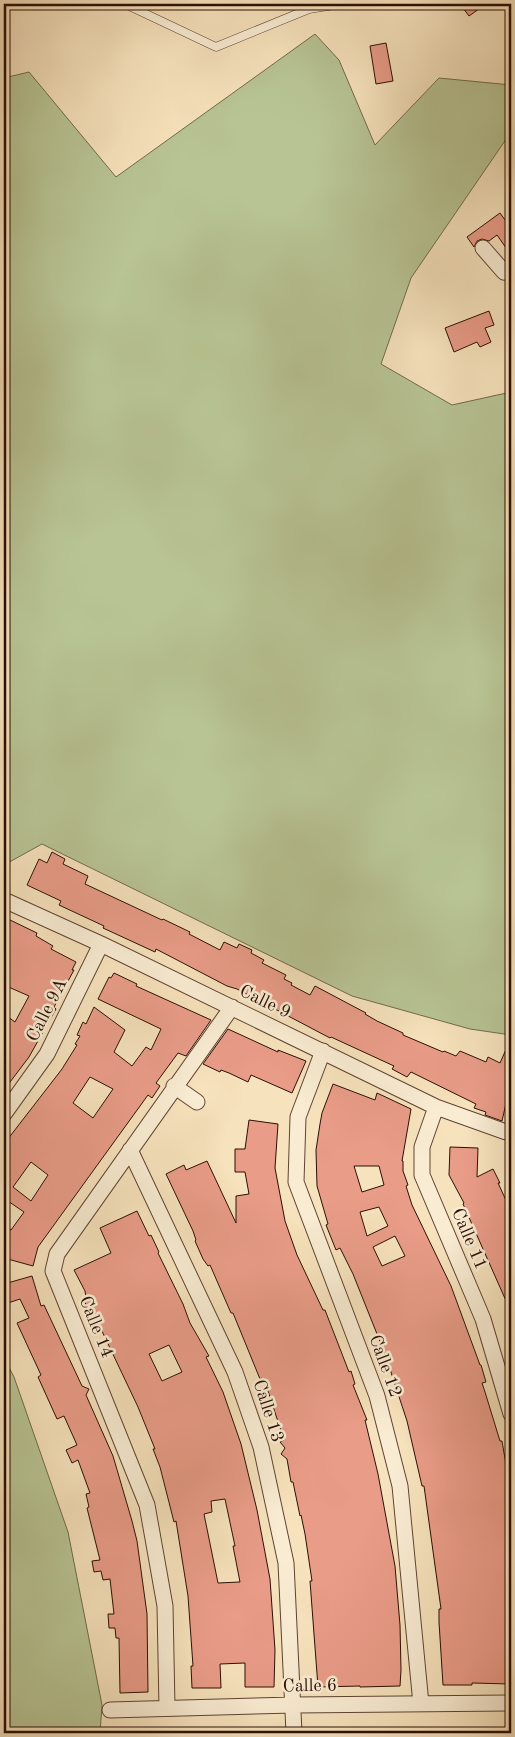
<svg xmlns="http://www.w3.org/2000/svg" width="515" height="1737" viewBox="0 0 515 1737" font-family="'Old Standard TT',serif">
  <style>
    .green { fill: #b8c494; stroke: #726a4c }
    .building { fill: #e99c88; stroke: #2c0f04; fill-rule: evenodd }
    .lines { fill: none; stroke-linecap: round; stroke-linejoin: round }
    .service-casing { stroke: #5e4432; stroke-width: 9 }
    .minor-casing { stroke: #5e4432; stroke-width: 17 }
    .service { stroke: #f9ecd3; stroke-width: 8 }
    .minor { stroke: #f9ecd3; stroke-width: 15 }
    .labels { text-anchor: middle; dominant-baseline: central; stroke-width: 5; stroke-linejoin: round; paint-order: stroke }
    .street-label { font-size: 18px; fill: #2c0f04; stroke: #f9ecd3 }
  </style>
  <rect width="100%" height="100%" fill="#f6e2bc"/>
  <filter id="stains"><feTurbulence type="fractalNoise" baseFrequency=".004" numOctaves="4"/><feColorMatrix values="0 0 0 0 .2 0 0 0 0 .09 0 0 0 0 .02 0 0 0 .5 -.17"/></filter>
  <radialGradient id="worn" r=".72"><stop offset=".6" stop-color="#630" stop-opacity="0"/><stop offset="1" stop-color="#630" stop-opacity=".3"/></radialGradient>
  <path class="green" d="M315,34L339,60L375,145L439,78L511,85V132L411,278L381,364L452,405L511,392V900L510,901L511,905V1035L470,1029L352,996L42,844L4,865V78L29,72L116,177Z
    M4,1358L14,1377L68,1532L102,1705L100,1733H7L4,1638Z"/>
  <path class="building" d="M460,4H486L469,16Z
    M386,43L393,81L376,84L370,46Z
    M500,213L511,228V255L497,235L489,241L482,239L477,241L474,247L467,237Z
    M489,311L494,325L485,328L491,342L480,347L477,342L454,352L445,328Z
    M52,852L65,859L63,864L88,876L85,884L162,920L163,919L190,932L189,934L220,950L224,942L237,948L239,944L252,950L251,953L264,960L262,963L286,975L284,979L292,983L291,985L310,995L315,986L366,1013L365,1014L377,1021L403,1033V1035L443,1052L444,1051L456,1056L460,1051L486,1062L488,1057L500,1063L511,1038V1081L502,1121L485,1115L486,1112L474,1108L476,1104L411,1072L407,1077L392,1069L394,1066L331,1037L330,1038L237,989L227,986L156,949L155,952L103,928L104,926L59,905L61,901L27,885L39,859L47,863Z
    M8,919L37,933L36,936L53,946L51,949L76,962L72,970H74L54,1007L56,1009L48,1023L29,1057L4,1090V1014L15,1022L29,996L4,985V926Z
    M114,973L137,984L136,986L211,1020L186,1056L178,1053L156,1083L160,1086L152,1098L148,1095L38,1247L33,1266L4,1258V1228L11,1230L24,1212L5,1199L4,1201V1144L62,1069L77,1045L75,1044L80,1036L77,1035L83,1022L86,1024L94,1007L125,1030L114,1052L132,1066L146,1047L151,1050L161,1029L98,999L109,977L111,978ZM90,1077L113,1089L93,1118L73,1103ZM31,1162L48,1175L31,1201L13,1187Z
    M228,1029L278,1052V1050L306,1061L292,1093L251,1075L248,1082L229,1073L221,1070L220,1072L203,1064Z
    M333,1084L375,1100L377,1093L411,1109L402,1161H403V1171L408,1185L406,1186L412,1205L451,1286L480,1365H481L486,1382L482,1383L485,1392L500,1441H502L511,1494V1684L472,1683V1685H443L439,1622V1609H441L424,1486H422L407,1421L385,1354L353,1274L340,1248L336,1250L326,1225L328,1224L317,1186L316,1150L320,1124L322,1113ZM354,1166H379L384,1185L362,1192ZM379,1207L388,1226L367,1236L360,1212ZM395,1236L405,1256L382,1266L373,1247Z
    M249,1120L278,1124L275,1168L285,1221L297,1255L323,1310H325L349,1372L351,1371L355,1384L353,1385L367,1420H365L378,1474L395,1566L400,1625L401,1670L400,1686L360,1687V1686L318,1687L310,1581H312L305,1534L301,1515L300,1516L293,1482H291L287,1459L281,1454L285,1448L280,1442L284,1440L267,1388L262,1378L260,1379L233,1313H231L210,1265L208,1266L203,1259L195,1241L196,1240L193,1231L166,1174L184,1165L186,1170L207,1161L236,1223V1196L249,1194L245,1172H235V1149H245Z
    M450,1147L478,1148L477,1177L493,1169L500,1183H498L511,1211V1312L463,1204L464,1203L449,1175Z
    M137,1211L149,1236L151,1235L159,1252L158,1253L183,1304L190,1323L209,1356L206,1357L223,1392L241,1444L257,1510L270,1579L275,1650L274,1687H245V1663L220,1664L221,1688H192L191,1666H193L188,1596L176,1521L174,1522L160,1467L153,1449H155L138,1407L91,1308L88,1309L83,1298L86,1297L85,1291L74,1270L111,1253L100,1228ZM169,1345L182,1372L162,1381L149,1354ZM225,1499L235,1546H233L240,1582L218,1583L204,1514L212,1512L211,1501Z
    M32,1276L41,1306L44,1305L82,1386L89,1389L86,1395L113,1456L132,1521L137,1541L147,1614L148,1692L120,1693L119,1638H116L115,1628H109L108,1614H114L110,1579L103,1580L101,1571L94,1572L92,1561L100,1560L87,1508L89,1507L86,1494L90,1493L78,1460L72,1463L66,1450L77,1445L64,1416L57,1419L38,1377L41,1375L17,1323L29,1318L20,1299L8,1303L4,1290V1284Z"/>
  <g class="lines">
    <defs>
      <path id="service" d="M125,4L216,47L309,9L340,4"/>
      <path id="minor" d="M483,248L504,272L511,269
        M4,900L101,944L436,1107L506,1132H511
        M323,1051L298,1117L296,1182L377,1396L400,1486L421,1704
        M174,1086L197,1102
        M436,1107L422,1147V1175L483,1319L511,1414
        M4,1114L47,1054L101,944
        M130,1150L235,1372L261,1447L286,1563L294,1733
        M167,1708L165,1606L147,1505L53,1271L57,1254L232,1007
        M110,1710L294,1705L511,1703"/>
    </defs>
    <use href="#service" class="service-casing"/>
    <use href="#minor" class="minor-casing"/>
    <use href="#service" class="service"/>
    <use href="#minor" class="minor"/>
  </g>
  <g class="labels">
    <g class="street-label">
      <text transform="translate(265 1002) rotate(26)">Calle 9</text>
      <text transform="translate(47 1010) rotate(-63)">Calle 9A</text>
      <text transform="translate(469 1239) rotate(67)">Calle 11</text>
      <text transform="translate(96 1327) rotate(68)">Calle 14</text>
      <text transform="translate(385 1366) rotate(70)">Calle 12</text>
      <text transform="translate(268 1411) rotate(72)">Calle 13</text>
      <text transform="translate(310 1686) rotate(-1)">Calle 6</text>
    </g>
  </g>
  <rect width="515" height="1737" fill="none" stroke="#f6e2bc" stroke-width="20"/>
  <rect x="5" y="5" width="505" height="1727" fill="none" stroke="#2c0f04" stroke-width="2.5"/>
  <rect x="10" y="10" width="495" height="1717" fill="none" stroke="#2c0f04"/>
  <rect width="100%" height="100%" filter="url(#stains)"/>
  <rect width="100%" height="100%" fill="url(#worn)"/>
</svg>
